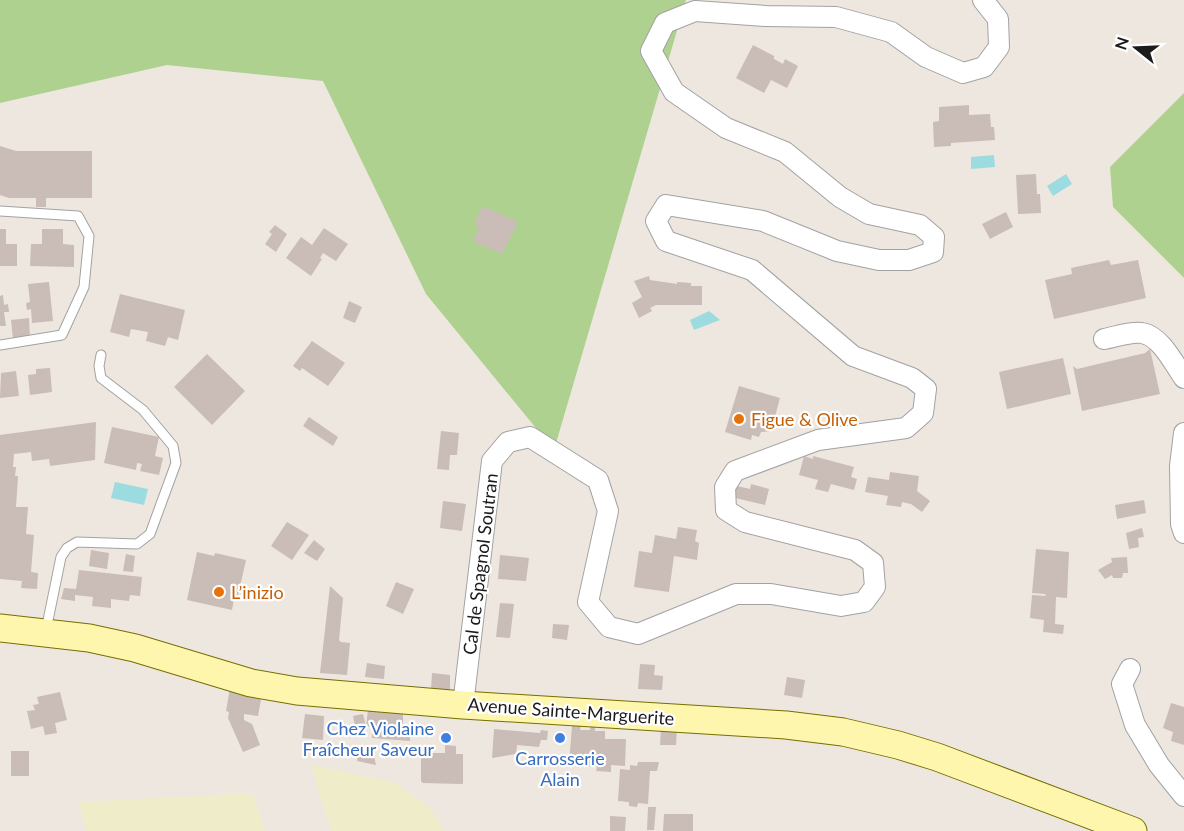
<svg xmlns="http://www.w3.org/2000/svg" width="1184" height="831" viewBox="0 0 1184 831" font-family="Lato,sans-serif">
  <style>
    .farmland { fill: #efecc9 }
    .forest { fill: #aed190 }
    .water { fill: #9cdbe0 }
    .building { fill: #cabcb6 }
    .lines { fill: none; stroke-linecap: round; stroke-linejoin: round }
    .lane-casing { stroke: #a2a2a2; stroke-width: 11 }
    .street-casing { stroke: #a2a2a2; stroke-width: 22 }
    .secondary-casing { stroke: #756f00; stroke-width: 29 }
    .lane { stroke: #fff; stroke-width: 9 }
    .street { stroke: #fff; stroke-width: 20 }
    .secondary { stroke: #fff6ad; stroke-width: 27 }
    .food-dot { fill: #e8710a; stroke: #fff; stroke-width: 2 }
    .shop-dot { fill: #3f7fe0; stroke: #fff; stroke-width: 2 }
    .labels { text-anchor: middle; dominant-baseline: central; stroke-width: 4.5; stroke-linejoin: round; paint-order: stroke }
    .food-label { font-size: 18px; fill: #c56008; stroke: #fff; text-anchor: start }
    .street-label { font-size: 18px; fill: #1b1b1b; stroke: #fff }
    .shop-label { font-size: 18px; fill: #366cbe; stroke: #fff; text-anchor: end }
  </style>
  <rect width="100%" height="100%" fill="#eee7e0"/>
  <path class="farmland" d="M311,765L393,782L430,808L445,831H331Z
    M253,793L265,831H87L78,802Z"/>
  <path class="forest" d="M0,0H686L554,450L426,294L323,81L167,65L0,103Z
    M1184,93V278L1113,207L1110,167Z"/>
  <path class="water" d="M994,155L995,167L971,169V157Z
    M1066,174L1072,184L1053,196L1047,186Z
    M709,311L720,320L694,330L690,320Z
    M115,482L148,489L144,505L111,498Z"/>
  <path class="building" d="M753,45L774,56V59L783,64L785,59L798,66L787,88L771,80L764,93L736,78Z
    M969,105V115L990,114L991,127H994L995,140L951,143V146L934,147L933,122L939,121V107Z
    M0,146L16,151H92V198H46V207H36V198H9L0,195Z
    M1036,174L1037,194H1040L1041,213L1018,214L1016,175Z
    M483,206L518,222L502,254L473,241L479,226L474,224Z
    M1006,212L1013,227L990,239L982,224Z
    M275,225L287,234L276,252L265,244L272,234L269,232Z
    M324,228L348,244L336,261L323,253L320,258L322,259L311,276L286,258L301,237L312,245Z
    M0,229H6V244H17V266H0Z
    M42,229H63V244L74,245V267L30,266L31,244H42Z
    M1109,260L1111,265L1138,260L1146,298L1054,319L1045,280L1072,274L1071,268Z
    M649,276L650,280L677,284V282L691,283V286H702V305H656L650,308L652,311L639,318L632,303L642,297L634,281Z
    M49,282L53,321L32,323L31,309L27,310L26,303L30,302L28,284Z
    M120,294L185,310L178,340L168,337L165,346L146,341L148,332L131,329L129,337L110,332Z
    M3,295L4,305L8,304L9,312H4L6,326H0V296Z
    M349,301L362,307L355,323L343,318Z
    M29,318L30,339L13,340L11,320Z
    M312,341L345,363L328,386L302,368L300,371L293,366Z
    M1150,349L1160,394L1082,411L1073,366L1077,369L1145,353Z
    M207,354L245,391L212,425L174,387Z
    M1063,358L1071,394L1007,409L999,372Z
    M50,368L52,392L30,395L28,375L36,374V369Z
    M16,371L19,396L0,398L1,373Z
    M739,386L780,398L771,431L761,432L759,437L752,435L751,440L725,432Z
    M309,417L338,437L333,446L303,426Z
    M96,422L95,460L50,466L49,459L32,461L31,452L14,454L13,467H16L15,476H18L16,507H28L26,534L34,535L31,572L38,573L37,589L21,588L22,581L0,579V435Z
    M112,427L159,437L155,456L163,458L159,475L140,471L142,464L137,463L136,470L104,463Z
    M441,431L459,433L457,455H450L449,470L437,469Z
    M804,456L813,459V456L854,467L851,477L857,479L854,490L831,484L828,492L815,489L818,480L799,475Z
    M890,472L919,476L917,491L930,501L922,512L911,504L902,502L901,507L886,505L888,496L865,492L868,477L889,480Z
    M751,484L769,489L765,505L731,497L733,485L750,489Z
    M1144,500L1146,513L1117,519L1115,505Z
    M443,501L466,504L462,531L440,528Z
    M287,522L309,535L292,560L271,546Z
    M678,527L697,530L695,541L699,543L697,560L674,556L669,592L634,587L639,551L652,553L655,535L676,539Z
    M1142,528L1144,537L1138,538L1139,547L1129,549L1126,533Z
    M314,540L325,549L317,561L304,553Z
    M1036,549L1069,552L1067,598L1056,597L1055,624L1064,625L1063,634L1043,632L1044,620L1030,618L1032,595L1046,596L1045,594L1032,593Z
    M91,550L109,553L107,569L89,566Z
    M197,552L214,556L215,553L246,560L237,600L234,599L232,610L187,600Z
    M126,554L135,556L133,572L123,571Z
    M500,555L529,558L526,581L498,579Z
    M1127,557L1128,573H1123L1122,578H1113L1112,575L1105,579L1098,570L1112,562L1111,558Z
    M79,570L142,577L140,596L130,595L129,601L111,599V608L92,606L93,597L75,595V601L61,599L64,588L76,589Z
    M396,582L414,589L403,614L386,606Z
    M330,586L343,598L339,640L341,642L350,643L347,675L320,673Z
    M500,603L514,604L510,638L496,637Z
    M553,624L569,625L567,640L552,638Z
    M367,663L385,666L384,679L365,677Z
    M640,664L655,665L654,675L663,676L662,690L638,689Z
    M432,673L450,675V689H431Z
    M787,677L805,680L802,698L784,695Z
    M230,688L262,694L258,716L244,714V720L252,724L260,745L243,752L228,718L229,712L226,711Z
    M60,692L67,720L55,723L57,733L45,735L43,726L31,729L27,711L35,710L33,705L39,704L37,697Z
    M1171,703L1184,707V745L1171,741L1173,732L1163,728Z
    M368,710L403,713V728H410V741L372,738L373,727L366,726Z
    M305,714L324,716L323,740L302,738Z
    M363,714L367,730L356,732L353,716Z
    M572,726H581L580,730H590V726L595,727V731H605V739H626L625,766L611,765V772L596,771L597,767L569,765Z
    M661,728L677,729L676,745H660Z
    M494,729L540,733L541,730L548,731L547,740H541L539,747L517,745L516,754L492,758Z
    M445,745L456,746V754H463V784L423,783L421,781V753H445Z
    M11,751H29V776H11Z
    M358,755L374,756L376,765L357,761Z
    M638,762H659L657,771H650L648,804L638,803L637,807L629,806V802L618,801L620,769L630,770V765L637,766Z
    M648,807H656L654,830H647Z
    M664,814H693V831H663Z
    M610,816L626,817L625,831H610Z"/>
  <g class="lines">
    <defs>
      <path id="lane" d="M0,211L78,216L89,236L84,287L62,335L0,345
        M46,630L61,557L67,548L77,542L137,544L150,534L176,463L173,446L143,410L101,378L99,366L101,355"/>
      <path id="street" d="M1104,339C1115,337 1131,331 1142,333C1161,336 1174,364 1184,378
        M1184,433L1180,466L1181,524L1184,533
        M1130,669L1122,684L1135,725L1159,765L1184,796
        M463,705L492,461L508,442L530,437L598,480L608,511L588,602L609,627L638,634L736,594H771L841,606L864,602L875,587L873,563L855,550L745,522L726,510L725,487L735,471L818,440L906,428L923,413L926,389L912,378L853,356L752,270L666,241L656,221L666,205L763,221L837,251L879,260H909L933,252L934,237L920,225L869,214L840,197L785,152L726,128L674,92L651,51L665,23L695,11L766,16L836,17L891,32L926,57L963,73L984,67L999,47L998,19L983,0"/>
      <path id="secondary" d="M0,628L89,638L135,648L251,683L297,691L463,705L786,725L843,732L898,745L937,757L1133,831"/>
    </defs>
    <use href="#lane" class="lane-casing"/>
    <use href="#street" class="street-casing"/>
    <use href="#secondary" class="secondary-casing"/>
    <use href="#lane" class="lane"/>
    <use href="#street" class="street"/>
    <use href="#secondary" class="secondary"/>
  </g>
  <g class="food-dot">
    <circle cx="739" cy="419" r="6"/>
    <circle cx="219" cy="592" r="6"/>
  </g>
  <g class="shop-dot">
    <circle cx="446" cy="738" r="6"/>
    <circle cx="560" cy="738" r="6"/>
  </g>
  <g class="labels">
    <g class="food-label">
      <text x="751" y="419">Figue &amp; Olive</text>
      <text x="231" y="592">L’inizio</text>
    </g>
    <g class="street-label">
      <text transform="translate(480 564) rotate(-83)">Cal de Spagnol Soutran</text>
      <text transform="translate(571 711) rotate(4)">Avenue Sainte-Marguerite</text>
    </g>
    <g class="shop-label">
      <text x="434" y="728">Chez Violaine<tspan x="434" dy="21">Fraîcheur Saveur</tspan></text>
      <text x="560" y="758" text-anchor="middle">Carrosserie<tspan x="560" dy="21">Alain</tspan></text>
    </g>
  </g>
  <g transform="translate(1136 48) rotate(288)" stroke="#ffffff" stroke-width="4.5" paint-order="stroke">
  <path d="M0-4.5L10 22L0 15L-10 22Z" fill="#1b1b1b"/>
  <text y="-9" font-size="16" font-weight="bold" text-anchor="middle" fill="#1b1b1b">N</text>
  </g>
</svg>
